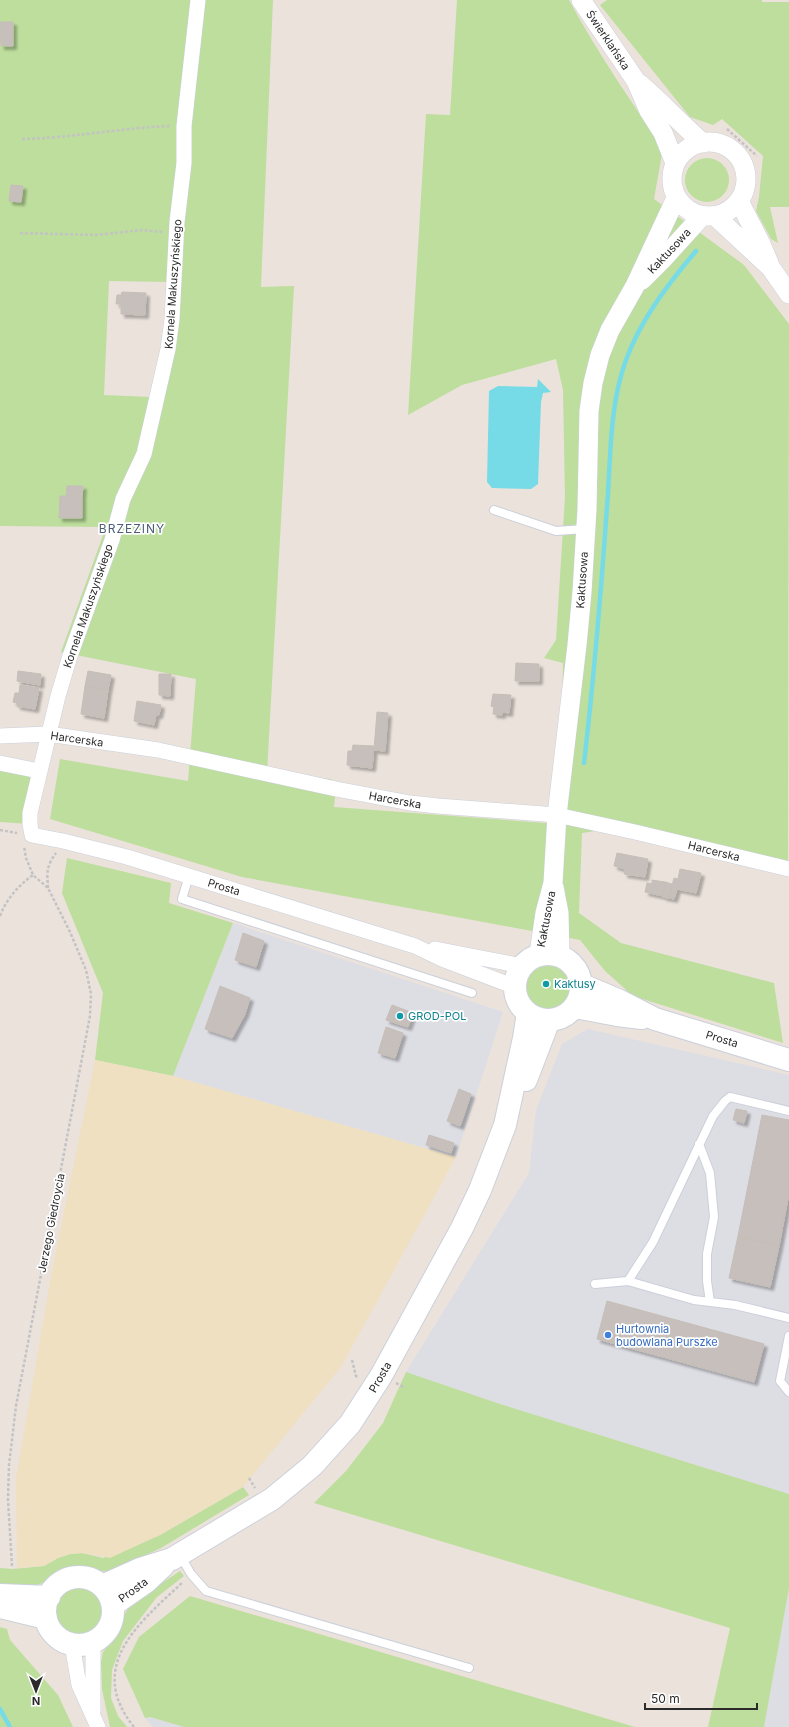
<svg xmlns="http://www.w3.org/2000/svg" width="789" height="1727" viewBox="0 0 789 1727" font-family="Inter,sans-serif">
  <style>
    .industrial { fill: #dddde4 }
    .green { fill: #bdde9c; fill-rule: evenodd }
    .sand { fill: #eee0c1 }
    .water { fill: #76dbe6 }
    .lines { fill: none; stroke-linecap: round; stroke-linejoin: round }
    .stream { stroke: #76dbe6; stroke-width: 4.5 }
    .building { fill: #c6bfbc; stroke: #c6beb6; filter: url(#shadow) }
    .service-casing { stroke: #cbd0da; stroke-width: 10 }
    .minor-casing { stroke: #cbd0da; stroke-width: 16 }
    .tertiary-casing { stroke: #cbd0da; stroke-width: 20 }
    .secondary-casing { stroke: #cbd0da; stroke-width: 24 }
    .path { stroke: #c3c3c3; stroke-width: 2.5; stroke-dasharray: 3 2; stroke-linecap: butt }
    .service { stroke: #fff; stroke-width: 8 }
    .minor { stroke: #fff; stroke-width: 15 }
    .tertiary { stroke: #fff; stroke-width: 19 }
    .secondary { stroke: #fff; stroke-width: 22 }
    .culture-dot { fill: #0f9aa8; stroke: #fff; stroke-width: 1.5 }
    .shop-dot { fill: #3f7fe0; stroke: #fff; stroke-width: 1.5 }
    .labels { text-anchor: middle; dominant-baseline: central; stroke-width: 3.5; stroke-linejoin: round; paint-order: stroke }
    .street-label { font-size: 11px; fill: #2a2a2a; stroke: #fff }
    .culture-label { font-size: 11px; fill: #0d838f; stroke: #fff; text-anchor: start }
    .shop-label { font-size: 11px; fill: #366cbe; stroke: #fff; text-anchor: start }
    .neighbourhood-label { font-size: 12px; letter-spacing: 1px; fill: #4d5c77; stroke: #fff }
  </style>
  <defs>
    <filter id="shadow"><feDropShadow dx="3.5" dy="3.5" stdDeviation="1" flood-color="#0004"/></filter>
  </defs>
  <rect width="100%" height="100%" fill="#ebe2dc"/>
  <path class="industrial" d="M233,923L503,1012L456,1157L173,1076Z
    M588,1029L789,1075V1494L497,1403L406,1372L529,1173L536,1110L562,1044Z
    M789,1588V1727H764Z
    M150,1717L184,1727H153L145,1718Z"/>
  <path class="green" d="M0,0H273L261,287L294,286L267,773L331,779L336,789L334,807L559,824L563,663L544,658L556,640L565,497L563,390L556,359L462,385L408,415L426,114L450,115L457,0H569C597,52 630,100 663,148L654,199L744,265L789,324L788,864L622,827L582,833L579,913L621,943L774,983L783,1043L633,996L605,971L580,940L242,877L50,819L60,759L188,781L196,679L61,652L106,527L0,526ZM109,281L169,282L164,351L151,397L104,395Z
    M607,0H762V2H789V207H770L778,243L771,239L756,211L759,197L763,156L722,119L713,125L690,117L600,5Z
    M685 180a22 22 0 1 1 44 0a22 22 0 1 1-44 0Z
    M0,770L30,777V824L0,822Z
    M67,858L171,883L169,903L233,923L173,1076L95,1060L103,993L62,893Z
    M523 986a24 24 0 1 1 48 0a24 24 0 1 1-48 0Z
    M406,1372L497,1403L789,1494V1588L764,1727H708L730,1628L314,1503L346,1471L383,1423Z
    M243,1487L249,1495L161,1548L109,1572C96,1571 85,1565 73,1567C54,1570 51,1581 37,1585C27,1588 11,1584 0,1583V1568L13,1569L44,1566L58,1558L70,1554L82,1553L103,1558L160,1535Z
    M180,1571L184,1576L157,1597L123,1641L112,1670L111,1698L118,1716L127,1727H110L102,1689L101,1662L103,1652L118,1633L124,1615L132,1603Z
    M56 1611a23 23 0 1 1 46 0a23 23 0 1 1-46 0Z
    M190,1596L635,1727H184L150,1717L145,1718L123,1669L139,1637Z
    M0,1627L7,1629L10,1640L58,1695L73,1727H0Z"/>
  <path class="sand" d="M95,1060L173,1076L456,1157L341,1367L243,1487L160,1535L110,1558L82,1553L70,1554L58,1558L44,1566L17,1568L16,1478L51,1276Z"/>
  <path class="water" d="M538,379L551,392L543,393L541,402L538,484L531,489L492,488L487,482L489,391L498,386L537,387Z"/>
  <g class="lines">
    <path class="stream" d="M584,763C594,678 601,592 607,507C611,458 609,406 626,360C641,319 668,284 696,251
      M0,1709L10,1727"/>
  </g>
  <path class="building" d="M0,22H13V46H1Z
    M11,185L23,186L21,202L9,201Z
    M122,292L146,293L145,315L121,314V304H116L117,295H121Z
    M67,486H83L82,496H66Z
    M60,496H82V518H59Z
    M516,663L539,664V681H515Z
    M18,671L41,674L40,685L17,681Z
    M88,671L111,675L108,690L85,686Z
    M159,674H171L170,696L159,695Z
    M20,685L39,688L35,709L17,706V703L13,702L15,693H19Z
    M85,686L108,690L104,718L81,714Z
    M493,694L511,695L509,713L502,712V715L493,714L494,707L491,706Z
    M137,701L161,705L159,715H156L154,725L134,721Z
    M377,712L388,713L385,751L374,750Z
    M353,745L374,746L372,768L347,765L348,751H352Z
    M617,853L648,859L645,877L624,874L625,869L614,866Z
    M680,869L701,873L696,893L677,889L674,899L669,898L674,878L678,879Z
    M652,880L665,882L663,896L645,892L647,883L652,884Z
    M665,882L672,884L669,898L663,897Z
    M243,933L264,941L256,967L235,960Z
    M220,986L250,998L245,1014L232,1038L205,1029Z
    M392,1005L413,1013L408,1027L386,1020Z
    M386,1027L403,1033L395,1058L378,1053Z
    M459,1089L471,1094L460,1126L447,1121Z
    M736,1109L747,1111L744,1123L733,1120Z
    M762,1115L789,1120V1193L779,1246L738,1236Z
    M429,1135L454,1143L451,1153L426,1145Z
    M738,1236L779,1246L770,1287L729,1278Z
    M607,1301L764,1344L754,1382L597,1339Z"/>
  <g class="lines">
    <defs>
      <path id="service" d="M494,510L556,531L585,529
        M189,876L182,899L472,993
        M699,1144L710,1173L714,1217L707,1254V1281L710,1302
        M628,1281L653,1242L713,1116L725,1101L730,1097L789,1111
        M595,1284L628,1281L694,1300L735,1305L789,1318
        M789,1336L780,1381L789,1392
        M180,1555L191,1574L206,1591L469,1668"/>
      <path id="minor" d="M198,0L184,126V163L177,222L172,319L168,349L144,454L123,499L112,540L70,656L58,696L30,813V824L32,835L63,841L127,857L415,946L442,959L515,987
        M0,736L48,734L158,750L336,789L410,803L438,806L557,815L635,832L789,869
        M0,763L39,771
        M435,949L522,966
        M93,1642V1711
        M72,1644L79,1685L98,1727"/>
      <path id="tertiary" d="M581,0L636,81L649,111L663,133L675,163
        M640,84C662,103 681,124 703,143
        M672 179a37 37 0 1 1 74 0a37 37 0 1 1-74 0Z
        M739,201L760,242L769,263
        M715,216L771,268L789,294
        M642,280L662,260L702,216
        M554,887L559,913L560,955
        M539,954L545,913L553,883L557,815L577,645L582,592L587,509L589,411L593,383L600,355L610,330L635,286L676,198"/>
      <path id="secondary" d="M515 987a33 33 0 1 1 66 0a33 33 0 1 1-66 0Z
        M582,985L620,1001L655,1019L789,1060
        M575,1007L617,1015L642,1018
        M526,1080L549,1020
        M45 1611a34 34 0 1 1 68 0a34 34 0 1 1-68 0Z
        M102,1586L140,1569L172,1559L272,1499L312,1466L350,1424L381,1376L462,1228L480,1190L505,1125L524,1038L528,1013
        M0,1595L49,1597
        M113,1605L146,1582L163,1566
        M0,1607L46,1618"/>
    </defs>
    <use href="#service" class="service-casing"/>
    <use href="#minor" class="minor-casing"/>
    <use href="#tertiary" class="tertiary-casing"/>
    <use href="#secondary" class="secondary-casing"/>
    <path class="path" d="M727,129L757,156
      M22,139C71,138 120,128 170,126
      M20,233L95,235L143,230L162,232
      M0,830L17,833
      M48,888C47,872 46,867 56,853
      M0,916C7,898 18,886 33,875
      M352,1360L356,1376L359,1378
      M396,1383L405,1388
      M249,1478L255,1488
      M12,1566L8,1500L9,1465L16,1406L90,1016L91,994L86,970L70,932L48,888L33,875L26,858L24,846
      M134,1727C85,1666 139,1623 183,1582"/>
    <use href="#service" class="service"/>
    <use href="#minor" class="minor"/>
    <use href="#tertiary" class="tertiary"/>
    <use href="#secondary" class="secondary"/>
  </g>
  <g class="culture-dot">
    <circle cx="546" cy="984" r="4"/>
    <circle cx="400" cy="1016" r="4"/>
  </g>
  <circle class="shop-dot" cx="608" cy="1335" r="4"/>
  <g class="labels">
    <g class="street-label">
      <text transform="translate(608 40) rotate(56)">Świerklańska</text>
      <text transform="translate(669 251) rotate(-47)">Kaktusowa</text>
      <text transform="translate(173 284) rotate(-86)">Kornela Makuszyńskiego</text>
      <text transform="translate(582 580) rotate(-86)">Kaktusowa</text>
      <text transform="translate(88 606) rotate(-71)">Kornela Makuszyńskiego</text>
      <text transform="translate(77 739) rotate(8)">Harcerska</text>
      <text transform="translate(395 800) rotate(10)">Harcerska</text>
      <text transform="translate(714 851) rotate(14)">Harcerska</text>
      <text transform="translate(224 887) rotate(17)">Prosta</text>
      <text transform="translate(546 919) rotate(-79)">Kaktusowa</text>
      <text transform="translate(722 1039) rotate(17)">Prosta</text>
      <text transform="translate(51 1223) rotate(-79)">Jerzego Giedroycia</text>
      <text transform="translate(380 1377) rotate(-60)">Prosta</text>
      <text transform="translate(133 1590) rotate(-36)">Prosta</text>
    </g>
    <g class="culture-label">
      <text x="554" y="984">Kaktusy</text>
      <text x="408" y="1016">GROD-POL</text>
    </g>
    <g class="shop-label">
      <text x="616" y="1329">Hurtownia<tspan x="616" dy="13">budowlana Purszke</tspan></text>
    </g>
    <g class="neighbourhood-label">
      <text x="132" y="528">BRZEZINY</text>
    </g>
  </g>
  <g transform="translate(36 1691) rotate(180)" stroke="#ffffff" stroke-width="3" paint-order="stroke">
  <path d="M0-3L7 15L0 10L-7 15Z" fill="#2a2a2a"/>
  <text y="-6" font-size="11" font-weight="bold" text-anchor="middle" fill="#2a2a2a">N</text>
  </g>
  <path d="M645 1703v6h112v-6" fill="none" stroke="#2a2a2a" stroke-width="2"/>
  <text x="651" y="1703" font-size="12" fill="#2a2a2a" stroke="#ffffff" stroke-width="3" paint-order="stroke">50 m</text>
</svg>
